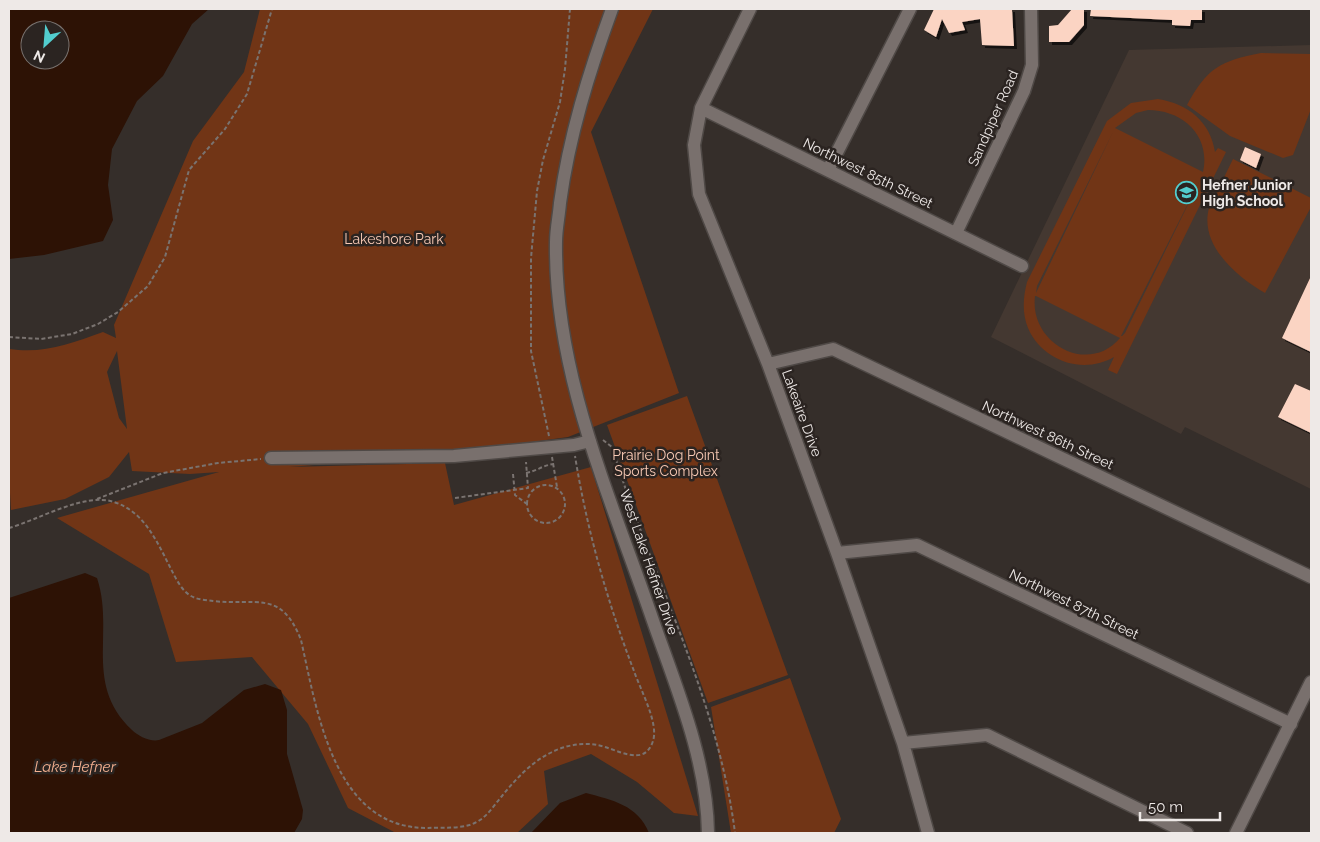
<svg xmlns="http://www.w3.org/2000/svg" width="1320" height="842" viewBox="0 0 1320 842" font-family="Raleway,sans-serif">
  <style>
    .built { fill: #443831 }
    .green { fill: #713516; fill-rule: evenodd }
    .water { fill: #2d1205; fill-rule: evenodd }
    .building { fill: #fbd4c3; filter: url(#shadow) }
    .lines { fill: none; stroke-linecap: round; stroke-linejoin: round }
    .minor-casing { stroke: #4f4946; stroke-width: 15 }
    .path { stroke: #7a7370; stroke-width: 2; stroke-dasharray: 4 2.5; stroke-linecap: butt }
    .minor { stroke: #79706d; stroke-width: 12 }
    .labels { text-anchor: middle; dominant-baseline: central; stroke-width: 5; stroke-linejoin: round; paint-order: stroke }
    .street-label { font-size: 14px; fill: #eee9e7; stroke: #2b2421 }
    .poi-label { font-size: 14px; font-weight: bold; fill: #eee9e7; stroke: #2b2421; text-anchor: start }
    .park-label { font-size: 14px; fill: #f8c9b4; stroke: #2b2421 }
    .water-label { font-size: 15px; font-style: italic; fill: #f4b090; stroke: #2b2421 }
  </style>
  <defs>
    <filter id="shadow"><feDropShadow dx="3" dy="3" stdDeviation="0" flood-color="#0009"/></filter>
  </defs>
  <rect width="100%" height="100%" fill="#352e2a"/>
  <path class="built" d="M1311,45V489L1185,427L1181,434L991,337L1129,50Z"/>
  <path class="green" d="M260,9H653L591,132L679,393L568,437L428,456L289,467L445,463L454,505L591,467L698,816L674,813L637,782L591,754L544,771L548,804L517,833H396L348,808L308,724L252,657L176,662L149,574L57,518L219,472L190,474L132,471L129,452L109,477L65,499L11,510L9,476V349C44,354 70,344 103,332L116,338L114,325L193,141L244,72ZM117,351L127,429L119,418L107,372Z
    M1261,53L1311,54V109L1293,155L1283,158L1230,136L1187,105C1207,68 1220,61 1261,53Z
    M1158,99C1188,104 1210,121 1215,152L1218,148L1226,152L1117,374L1108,370L1114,357C1083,375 1042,361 1028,328C1022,313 1023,298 1027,282L1107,121L1131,103ZM1148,110C1183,110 1211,136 1203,172L1115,128L1136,113ZM1113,132L1036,293L1037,286ZM1202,176L1125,333L1122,336H1121ZM1035,296H1036L1120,338C1088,376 1029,343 1035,296Z
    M1233,159L1311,198V207L1265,293C1237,277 1199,245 1209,208Z
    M687,396L788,675L708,703L607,425Z
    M790,678L841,819L834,833H731L711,707Z"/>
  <path class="water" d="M9,9H209L192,24L163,76L137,101L112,149L108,185L113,220L103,241L44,255L9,259ZM30,30H60V60H30Z
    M85,573L97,578C115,632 83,684 132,730C138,736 150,742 159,740L202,723L244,690L265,684L281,690L287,710V754L303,810L302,819L294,833H9V598Z
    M586,793C612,800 638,805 649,833H531L560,803Z"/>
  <path class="building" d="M934,9H1012L1014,46L982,45L980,19L962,22L965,30L949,33L942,19L936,37L924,30Z
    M1072,9H1084V25L1069,42H1049V26L1058,25Z
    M1091,9H1202V20H1191L1190,26L1172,25V20L1090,16Z
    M1245,147L1261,154L1256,168L1240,160Z
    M1311,276V352L1282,338Z
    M1295,384L1311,391V433L1278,417Z"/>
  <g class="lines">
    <defs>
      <path id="minor" d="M612,9C589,72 569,136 560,203C559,216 556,229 556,242C554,373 610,496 652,618C676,687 707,759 708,833
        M750,9L701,108L694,145L699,194L768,364L837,553L903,743L928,833
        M701,108L1022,266
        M828,170L910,9
        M956,233L1024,91L1032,65L1031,9
        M768,364L833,349L1311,577
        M271,458L454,456L574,445L590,441
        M837,553L917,545L1291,724
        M903,743L987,735L1187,833
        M1236,833L1311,682"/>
    </defs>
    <use href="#minor" class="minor-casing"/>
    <path class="path" d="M9,337L41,339L72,334L98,324L118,312L148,286L165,257L189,170L225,129L247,94L272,9
      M549,436L531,351V258L537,191L543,160L560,102L565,69L570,9
      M603,440L612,447C651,576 718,698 735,833
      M552,457L557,487
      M526,473C537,471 543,465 554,464
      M513,474L515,495L527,504
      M527 504a19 19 0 1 1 38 0a19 19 0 1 1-38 0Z
      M455,498L528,488L526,462
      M97,499L163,473L218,463L261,459
      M9,528C38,520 85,492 114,502C145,512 157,542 171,569C176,579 182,591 191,596C198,600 206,600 213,601C257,606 281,589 301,640C317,710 333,829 428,828C444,827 466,830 480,820C489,814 495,804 502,796C519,775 538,755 565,747C575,744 587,743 597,745C616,748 644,769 653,741C659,723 640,689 634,671C607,601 587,530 575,456"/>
    <use href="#minor" class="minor"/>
  </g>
  <defs>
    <symbol id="school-ring" viewBox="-11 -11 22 22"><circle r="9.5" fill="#2b2421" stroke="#52cdce" stroke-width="1.5"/><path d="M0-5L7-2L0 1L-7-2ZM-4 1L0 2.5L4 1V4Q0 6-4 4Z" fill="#52cdce"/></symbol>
  </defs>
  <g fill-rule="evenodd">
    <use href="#school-ring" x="1174" y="180" width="25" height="25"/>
  </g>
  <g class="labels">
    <g class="street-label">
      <text transform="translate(993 118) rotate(-66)">Sandpiper Road</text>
      <text transform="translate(868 173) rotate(26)">Northwest 85th Street</text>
      <text transform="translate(802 413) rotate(70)">Lakeaire Drive</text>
      <text transform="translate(1048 435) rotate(25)">Northwest 86th Street</text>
      <text transform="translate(649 562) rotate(71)">West Lake Hefner Drive</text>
      <text transform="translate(1074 604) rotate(26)">Northwest 87th Street</text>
    </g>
    <g class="poi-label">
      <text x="1202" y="185">Hefner Junior<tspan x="1202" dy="16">High School</tspan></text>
    </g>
    <g class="park-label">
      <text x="394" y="239">Lakeshore Park</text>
      <text x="666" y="455">Prairie Dog Point<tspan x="666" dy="16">Sports Complex</tspan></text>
    </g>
    <g class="water-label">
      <text x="75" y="767">Lake Hefner</text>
    </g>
  </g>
  <rect width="1320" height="842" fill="none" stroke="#eee9e7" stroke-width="20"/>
  <g transform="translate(45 45) rotate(206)"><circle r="24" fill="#2b2421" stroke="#797370"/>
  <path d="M0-4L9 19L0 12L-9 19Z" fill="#52cdce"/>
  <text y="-8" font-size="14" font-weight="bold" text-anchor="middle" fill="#eee9e7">N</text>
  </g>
  <path d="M1140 812v8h80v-8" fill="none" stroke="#eee9e7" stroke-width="2.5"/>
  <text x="1148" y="812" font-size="15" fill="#eee9e7" stroke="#2b2421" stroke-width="4" paint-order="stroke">50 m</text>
</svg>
